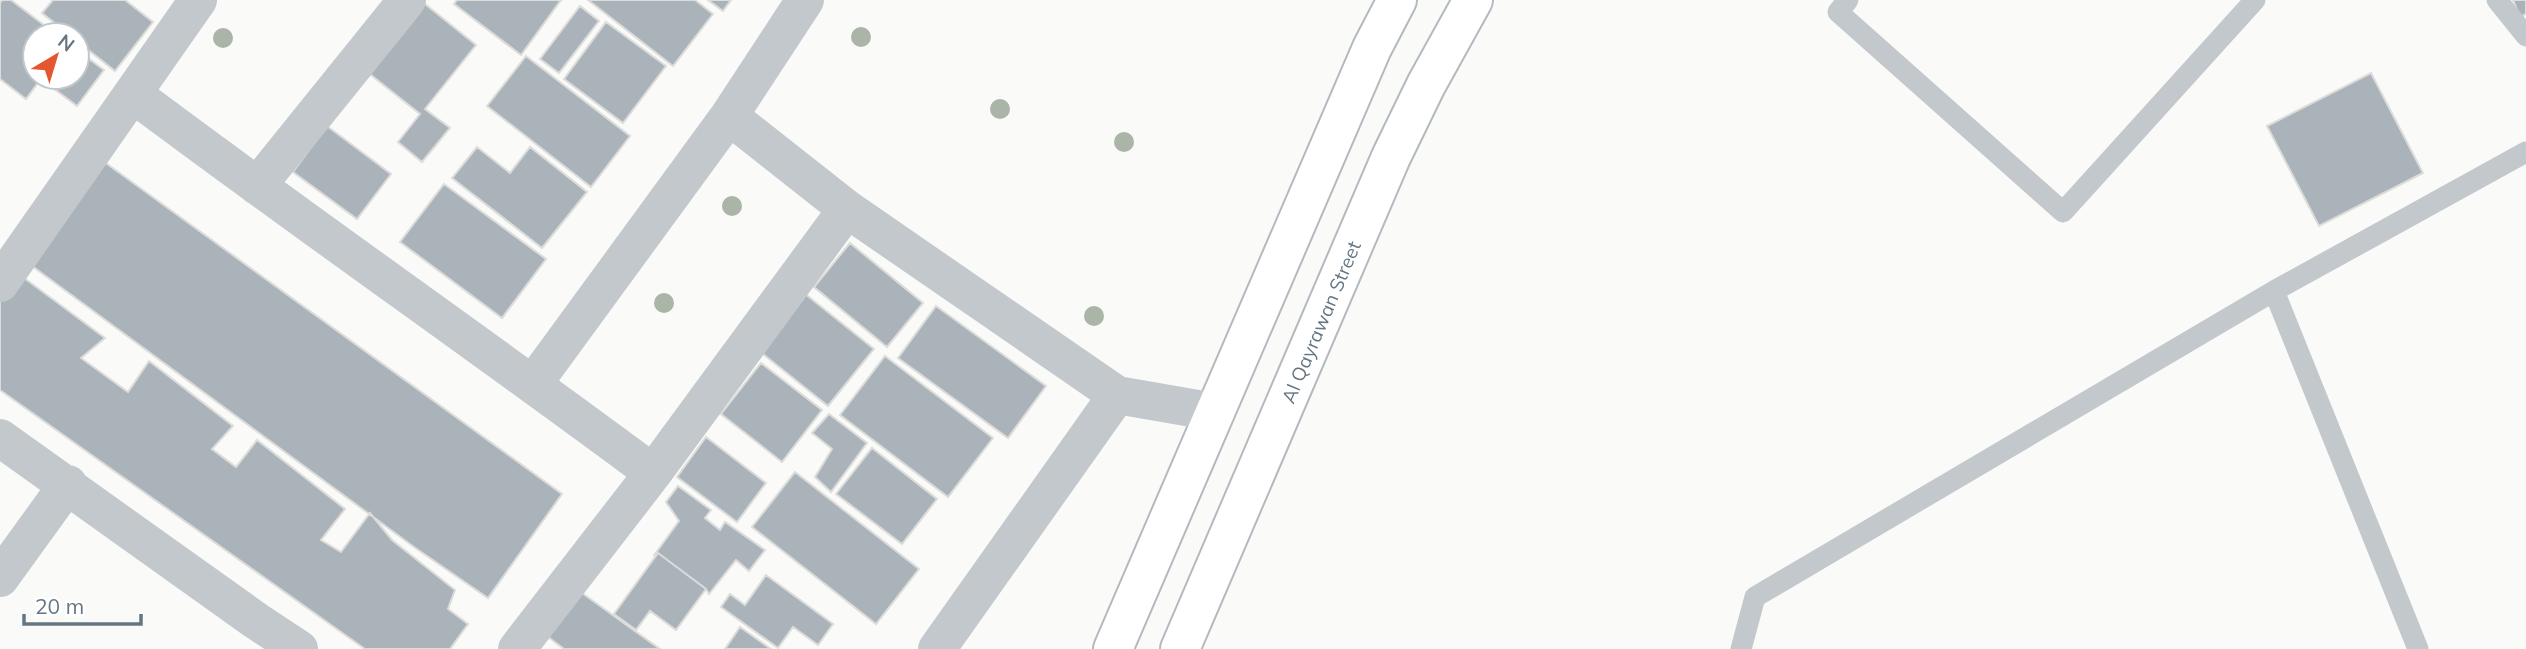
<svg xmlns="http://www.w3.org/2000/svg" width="2526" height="649" viewBox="0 0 2526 649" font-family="Mulish,sans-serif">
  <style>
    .building { fill: #aab3b9; stroke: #dcdcda; stroke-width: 2 }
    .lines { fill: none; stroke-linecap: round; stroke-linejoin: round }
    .secondary-casing { stroke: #b3babf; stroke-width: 42 }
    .lane { stroke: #c3c8cc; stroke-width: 21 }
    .street { stroke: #c3c8cc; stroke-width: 38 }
    .secondary { stroke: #fff; stroke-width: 38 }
    .tree { fill: #aab4a7 }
    .labels { text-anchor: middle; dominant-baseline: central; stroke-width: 7; stroke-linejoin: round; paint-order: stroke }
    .street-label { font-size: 19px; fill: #657683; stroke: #fff }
  </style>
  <rect width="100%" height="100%" fill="#fafaf8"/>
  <path class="building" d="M2,0H11L57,35H35V77H77V50L104,70L77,106L41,79L26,99L0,79V3Z
    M53,0H125L153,22L115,71L77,41V35H70L42,13Z
    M420,0L476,45L425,109L450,128L422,162L398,142L420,114L361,67Z
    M457,0H561L521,55L454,4Z
    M588,0H695L713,14L673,66Z
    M708,0H731L723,11Z
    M2513,0H2526V14L2520,17Z
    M580,6L599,21L559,73L540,59Z
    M606,22L666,66L623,123L564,79Z
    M526,56L630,136L591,187L487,106Z
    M2371,73L2423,173L2319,226L2267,126Z
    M327,126L391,174L357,219L293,172Z
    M477,147L510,173L530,147L587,192L542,248L452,178Z
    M103,161L562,494L488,598L414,547L28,263Z
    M444,184L546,259L502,318L400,242Z
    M850,243L923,303L887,347L814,287Z
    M16,272L105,338L81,358L128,392L149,361L233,426L212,449L236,467L257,440L345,509L321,540L341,552L370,513L392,540L455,590L448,609L468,624L450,649H365L0,390V296Z
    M799,289L874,349L828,406L753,346Z
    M936,306L1046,386L1008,438L898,358Z
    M885,356L993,438L948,497L840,415Z
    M761,363L822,410L782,462L721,414Z
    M829,414L867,443L831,492L815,477L832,449L812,433Z
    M706,437L766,483L737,522L677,477Z
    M872,448L937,499L902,544L836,494Z
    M795,472L919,569L876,624L752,527Z
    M678,486L711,510L705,518L720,530L725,522L765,550L749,571L736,560L709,594L706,589L658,553L655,554L679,521L666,502Z
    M658,553L706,589L676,630L650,611L636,630L614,614Z
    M766,575L833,624L818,645L793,627L778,648L721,607L730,594L745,605Z
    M575,588L660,649H564L543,633Z
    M740,627L771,649H725Z"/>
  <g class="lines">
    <defs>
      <path id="secondary" d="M1113,649L1372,48L1397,0
        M1180,649L1391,157L1426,85L1473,0"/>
    </defs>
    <use href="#secondary" class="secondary-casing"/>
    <path class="lane" d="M1848,0L1838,12L2063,212L2255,0
      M2497,0L2526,36
      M2274,291L2418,649
      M1741,649L1755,597L2274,291L2526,152"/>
    <path class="street" d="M133,94C305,223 481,345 653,473
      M729,116L847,209L1117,395L1215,412
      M257,186L407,0
      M0,283L198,0
      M533,384L729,116L805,0
      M0,438L255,620L299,649
      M0,578L68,484
      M517,649L653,473L847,209
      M937,649L1117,395"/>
    <use href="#secondary" class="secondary"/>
  </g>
  <g class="tree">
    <circle cx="861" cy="37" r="10"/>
    <circle cx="223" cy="38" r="10"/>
    <circle cx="1000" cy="109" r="10"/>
    <circle cx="1124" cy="142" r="10"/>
    <circle cx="732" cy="206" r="10"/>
    <circle cx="664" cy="303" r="10"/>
    <circle cx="1094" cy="316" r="10"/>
  </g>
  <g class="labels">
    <g class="street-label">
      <text transform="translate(1321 322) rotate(-67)">Al Qayrawan Street</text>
    </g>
  </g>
  <g transform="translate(56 56) rotate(38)"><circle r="33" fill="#ffffff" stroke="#c1c8cd" stroke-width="2"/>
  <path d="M0-5L12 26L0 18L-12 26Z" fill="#e4572e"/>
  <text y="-10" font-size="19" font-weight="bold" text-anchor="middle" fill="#657683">N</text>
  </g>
  <path d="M24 614v10h117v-10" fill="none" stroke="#657683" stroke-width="3.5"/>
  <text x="35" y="614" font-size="21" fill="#657683" stroke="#ffffff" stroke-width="5" paint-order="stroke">20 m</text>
</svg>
